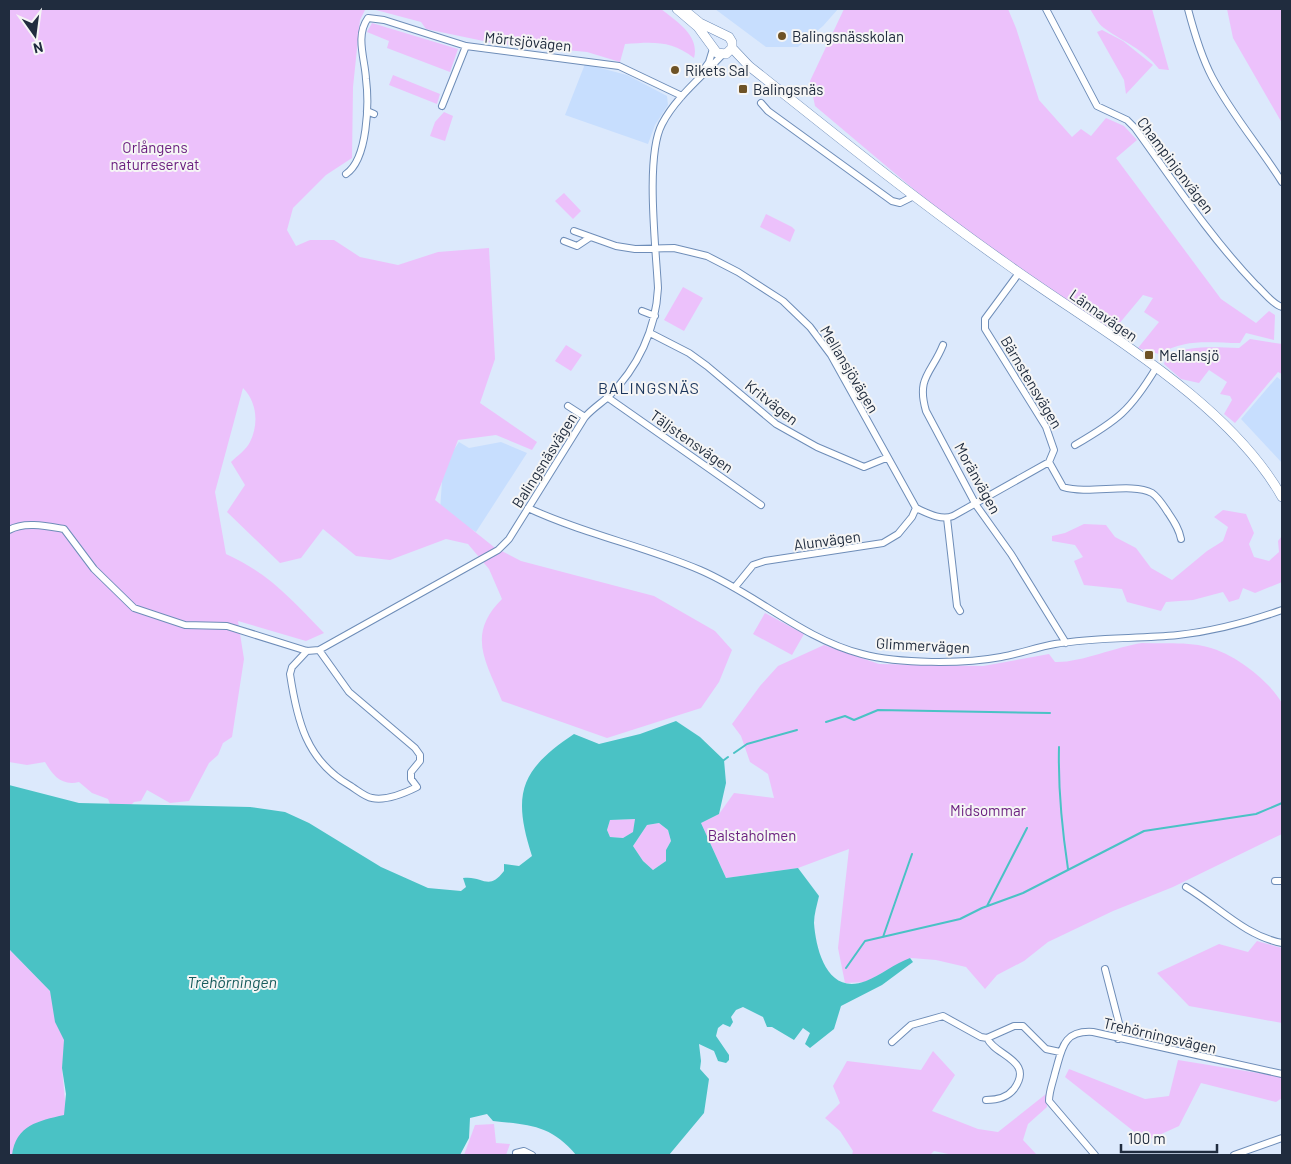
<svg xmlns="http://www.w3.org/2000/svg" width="1291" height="1164" viewBox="0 0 1291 1164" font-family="Barlow,sans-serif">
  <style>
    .built { fill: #c7defe }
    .green { fill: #ecc1fb }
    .water { fill: #4ac2c5; fill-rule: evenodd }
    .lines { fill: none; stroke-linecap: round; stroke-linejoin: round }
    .stream { stroke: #4ac2c5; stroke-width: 2 }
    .street-casing { stroke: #6e8db8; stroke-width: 8 }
    .secondary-casing { stroke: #6e8db8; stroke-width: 10 }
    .street { stroke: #fff; stroke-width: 6 }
    .secondary { stroke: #fff; stroke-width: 9 }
    .poi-dot { fill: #6e5225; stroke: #f5f5f5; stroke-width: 2 }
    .labels { text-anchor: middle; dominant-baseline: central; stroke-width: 4; stroke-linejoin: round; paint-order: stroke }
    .poi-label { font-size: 15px; fill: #202c3e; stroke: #f5f5f5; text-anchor: start }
    .street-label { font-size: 15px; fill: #202c3e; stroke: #f5f5f5 }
    .park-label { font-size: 15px; fill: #691d7e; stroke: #f5f5f5 }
    .neighbourhood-label { font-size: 16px; letter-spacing: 1px; fill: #1c365c; stroke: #f5f5f5 }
    .water-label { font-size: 16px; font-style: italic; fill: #175b5c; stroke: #f5f5f5 }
  </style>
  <rect width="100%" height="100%" fill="#dce9fc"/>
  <path class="built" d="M715,9H838L823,26L798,47H766Z
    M585,64L627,75L667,96L668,105L655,125L648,144L565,115Z
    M1277,377L1282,381V463L1241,419Z
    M459,442L469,448L501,442L527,453L476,532L440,511L443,466Z"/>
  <path class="green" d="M9,9H661C676,21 700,35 694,58C671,40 653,42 625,44L620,62L587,52L493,43L426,29L421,22L376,10H365L360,20L353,87L352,158L326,175L293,208L287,230L296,246L310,240H334L360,257L398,265L438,252L489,248L495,359L480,403L537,442L532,450L496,435L458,440L435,500L494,547L521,561L654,596L715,631L732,650L719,682L701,708L607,738L502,701C486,661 466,635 502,599L489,569L468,544L446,539L390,560L356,556L323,529L301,558L280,563L227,512L245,485L231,462C237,456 247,449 250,442C259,424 257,402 243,388L215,492L226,554C270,574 291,599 324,633L306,641L238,621L244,659L232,737L223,743L218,755L209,763L189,801L170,803L147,790L141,801L134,802L131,805L110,804L108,799L92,793L79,782C62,786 53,776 45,762L27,765L9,762Z
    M844,9H1008L1016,28L1039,100L1072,137L1081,129L1091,136L1106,118L1124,126L1137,140L1116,158L1221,299L1256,323L1269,311L1275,315L1274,340L1246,333L1240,343C1209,343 1187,338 1159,354L1138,348L1159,322L1144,312L1153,298L1143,295L1113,331L955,224L815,106L810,81Z
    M1090,9H1152L1169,70L1159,69C1144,49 1123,42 1104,28C1098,24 1094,15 1090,9Z
    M1227,9H1282V123L1233,38Z
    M372,23L458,49L450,72L387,48L389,41L367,32Z
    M1102,30L1123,41L1153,65L1126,94L1124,80L1097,32Z
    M393,75L440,94L437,104L389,85Z
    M444,112L453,116L445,141L430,136L435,122Z
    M564,193L581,211L573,219L555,201Z
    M766,214L792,227L795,230L790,242L760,227Z
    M683,287L703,298L684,331L664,320Z
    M1250,339L1282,344V374L1278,372L1235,423L1224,414L1232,400L1230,396L1220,394L1227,382L1209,370L1199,383L1181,379L1164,364L1167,355C1192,345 1213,347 1239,348Z
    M566,345L582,355L571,371L555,361Z
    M1223,510L1246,514L1254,533L1249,544L1254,557L1269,561L1279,552L1278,541L1282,536V582L1255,593L1243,588L1239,599L1229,602L1223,592L1193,600L1166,602L1161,611L1127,602L1122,589L1084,585L1074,561L1083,557L1075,545L1052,541V536L1065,533L1084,524L1106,525L1115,537L1136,548L1151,568L1172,580L1207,551L1223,541L1228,527L1214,517Z
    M765,613L804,634L792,655L753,634Z
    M1142,643C1162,644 1184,642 1203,646C1231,651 1268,679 1282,703V834L1173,887L1113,911L1048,942L1024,961L997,975L985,989L966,967L936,960L911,958L865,982L845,983L838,948L849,849L798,868L726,878L701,823L719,814L734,793L774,798L768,774L750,762L741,736L732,724L760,686L778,666L824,645L879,664L983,666L1049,654L1055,662C1080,663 1115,647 1142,643Z
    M635,819L634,832L623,838L610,837L607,830L610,820Z
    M659,823L668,830L671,841L666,850V861L653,870L643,861L633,846L647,825Z
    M1257,941L1282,948V1023L1189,1006L1157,973L1219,944L1248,952Z
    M9,949L50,991L67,1045L62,1068L65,1100L69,1112L15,1155H9Z
    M933,1051L955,1075L932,1111L978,1129L998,1132L1046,1094L1047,1107L1028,1124L1023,1140L1037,1155H953L934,1151L930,1155H852L853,1151L840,1131L825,1118L840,1103L833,1086L847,1061L921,1070Z
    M1178,1060L1282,1077V1098L1276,1102L1201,1083L1179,1126L1146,1141L1065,1077L1069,1069L1145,1099L1169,1096Z
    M494,1124L496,1143L510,1144L506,1155H464L475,1125Z"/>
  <path class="water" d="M676,721L700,737L724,760L726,783L719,814L701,823L726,878L798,868L819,896C817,905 814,914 814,923C816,951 828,996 866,981C881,975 894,964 910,958L913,962L882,985L841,1006L834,1029L810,1048L805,1044L810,1033L803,1028L794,1040L772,1027H767L763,1017L743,1007L736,1010L731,1017L733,1022L730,1027L723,1024L718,1028L716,1036L729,1055V1060L726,1063L718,1061L714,1051L699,1044L701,1061L700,1069L709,1079L704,1113L669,1155H576C551,1125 530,1125 493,1121L487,1114L470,1118L469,1138L460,1155H12C16,1125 38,1121 64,1115L66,1094L62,1068L64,1040L55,1022L50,991L9,949V785L79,803L250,807L285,812L309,823L381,867L428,888L461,891L466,887L463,878C483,875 488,892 504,871V864L519,866L532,856C512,794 520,770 574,734L599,744L640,734ZM635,819L633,832L623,838L610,837L607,830L610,820ZM659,823L668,830L671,841L666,850V861L653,870L643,861L633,846L647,825Z"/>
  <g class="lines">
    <path class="stream" d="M826,722L845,716L854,720L878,710L1050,713
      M1059,747C1058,788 1062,829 1068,869
      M734,753L747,744L797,730
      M724,760L728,757
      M987,906L1027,828
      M883,937L912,854
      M846,968L865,941L960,919L982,908L1023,893L1144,831L1256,814L1282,803"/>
    <defs>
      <path id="street" d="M1046,9L1097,106L1127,120L1135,128C1174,182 1210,237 1256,285C1264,292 1272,304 1282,307
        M1188,9C1194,32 1201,56 1212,77C1232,115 1260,147 1282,182
        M702,72L709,62L713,49
        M761,103L768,111L892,201L900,203L912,197
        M442,106L466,46
        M367,111L374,114
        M346,174C368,159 369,103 366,79C365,59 355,36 368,18L384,20L466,46L619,66L682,96
        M574,231L616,246L635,249L674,248L707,256L738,272L783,301L810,327L831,355L916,508C927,513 941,521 953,516L1049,462
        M564,241L577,246L589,238
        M1019,273L985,319V329L1046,427L1054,450L1049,462L1063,487C1089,495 1131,482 1152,493C1158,497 1163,505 1167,511C1173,520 1179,528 1181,539
        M642,311L655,316
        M650,333L689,353L707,366L776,424L817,447L864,467L886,458
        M943,345C932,373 916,377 926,411L976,505L1011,554L1066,643
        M607,397L761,505
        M568,406L585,417
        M1075,445C1118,420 1130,411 1156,368
        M528,508C584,534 644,546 700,570C756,594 803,639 862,654C899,664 964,664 1001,657C1019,654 1037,647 1055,644C1095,637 1137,639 1178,635C1215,631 1248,622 1282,610
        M947,518L957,606L960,611
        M9,530C24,521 47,526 64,529L94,569L134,608L185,625L227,626L307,651L319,650L498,550L509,539L585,417C592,409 600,404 608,397C638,368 656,329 658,288C656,249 645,156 662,124C676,97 702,77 722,55
        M735,587L753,565L765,561L883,543L898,534L912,517L916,508
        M307,651L292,667L290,674C297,720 306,760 349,785C356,789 365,797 372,798C386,801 405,793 417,787L411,779V772L420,761V755L415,748L349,692L319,650
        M1275,881H1282
        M1186,887C1218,906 1245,936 1282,943
        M1105,969L1120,1027L1118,1039
        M892,1042L911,1025L943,1016L981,1037L987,1038
        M986,1100C996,1100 1007,1098 1014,1089C1035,1060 995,1056 987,1038L1014,1026H1023L1046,1049L1060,1052
        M516,1153L524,1151L532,1155
        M1095,1155L1049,1101C1049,1091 1053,1082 1055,1073C1062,1050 1062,1030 1093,1032L1282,1074
        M1234,1155L1282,1138"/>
      <path id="secondary" d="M677,9L698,27L717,53L726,54L732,48
        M683,9L700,23L729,37L732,42V48L749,66C833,133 916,200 1004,262C1095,328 1226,398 1282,497"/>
    </defs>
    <use href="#street" class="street-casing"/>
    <use href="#secondary" class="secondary-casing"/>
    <use href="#street" class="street"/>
    <use href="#secondary" class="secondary"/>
  </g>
  <g class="poi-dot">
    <circle cx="782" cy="36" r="5"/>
    <circle cx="675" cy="70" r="5"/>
    <rect x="738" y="84" width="10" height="10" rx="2.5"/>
    <rect x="1144" y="350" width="10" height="10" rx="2.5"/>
  </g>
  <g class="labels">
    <g class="poi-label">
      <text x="792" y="36">Balingsnässkolan</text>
      <text x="685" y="70">Rikets Sal</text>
      <text x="753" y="89">Balingsnäs</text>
      <text x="1159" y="355">Mellansjö</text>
    </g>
    <g class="street-label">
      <text transform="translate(528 41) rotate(6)">Mörtsjövägen</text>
      <text transform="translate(1176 165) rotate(53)">Champinjonvägen</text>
      <text transform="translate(1104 315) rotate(35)">Lännavägen</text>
      <text transform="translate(850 369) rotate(59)">Mellansjövägen</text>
      <text transform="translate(1032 382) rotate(59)">Bärnstensvägen</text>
      <text transform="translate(772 402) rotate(38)">Kritvägen</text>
      <text transform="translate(692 441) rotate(35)">Täljstensvägen</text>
      <text transform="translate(544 460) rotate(-58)">Balingsnäsvägen</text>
      <text transform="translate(978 478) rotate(61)">Moränvägen</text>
      <text transform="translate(827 540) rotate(-8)">Alunvägen</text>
      <text transform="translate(923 645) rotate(3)">Glimmervägen</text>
      <text transform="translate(1160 1035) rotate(13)">Trehörningsvägen</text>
    </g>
    <g class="park-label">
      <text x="155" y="147">Orlångens<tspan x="155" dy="17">naturreservat</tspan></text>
      <text x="988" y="810">Midsommar</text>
      <text x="752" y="835">Balstaholmen</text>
    </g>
    <g class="neighbourhood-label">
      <text x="649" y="387">BALINGSNÄS</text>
    </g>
    <g class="water-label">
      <text x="232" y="981">Trehörningen</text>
    </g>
  </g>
  <rect width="1291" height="1164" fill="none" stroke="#202c3e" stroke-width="20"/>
  <g transform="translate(35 35) rotate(166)" stroke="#f5f5f5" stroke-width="4" paint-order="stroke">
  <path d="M0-4L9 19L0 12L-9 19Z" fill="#202c3e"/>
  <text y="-8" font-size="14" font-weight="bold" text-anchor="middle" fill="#202c3e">N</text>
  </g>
  <path d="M1121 1144v8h96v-8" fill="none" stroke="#202c3e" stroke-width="2.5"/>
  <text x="1128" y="1144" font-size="15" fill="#202c3e" stroke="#f5f5f5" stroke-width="4" paint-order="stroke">100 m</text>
</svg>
